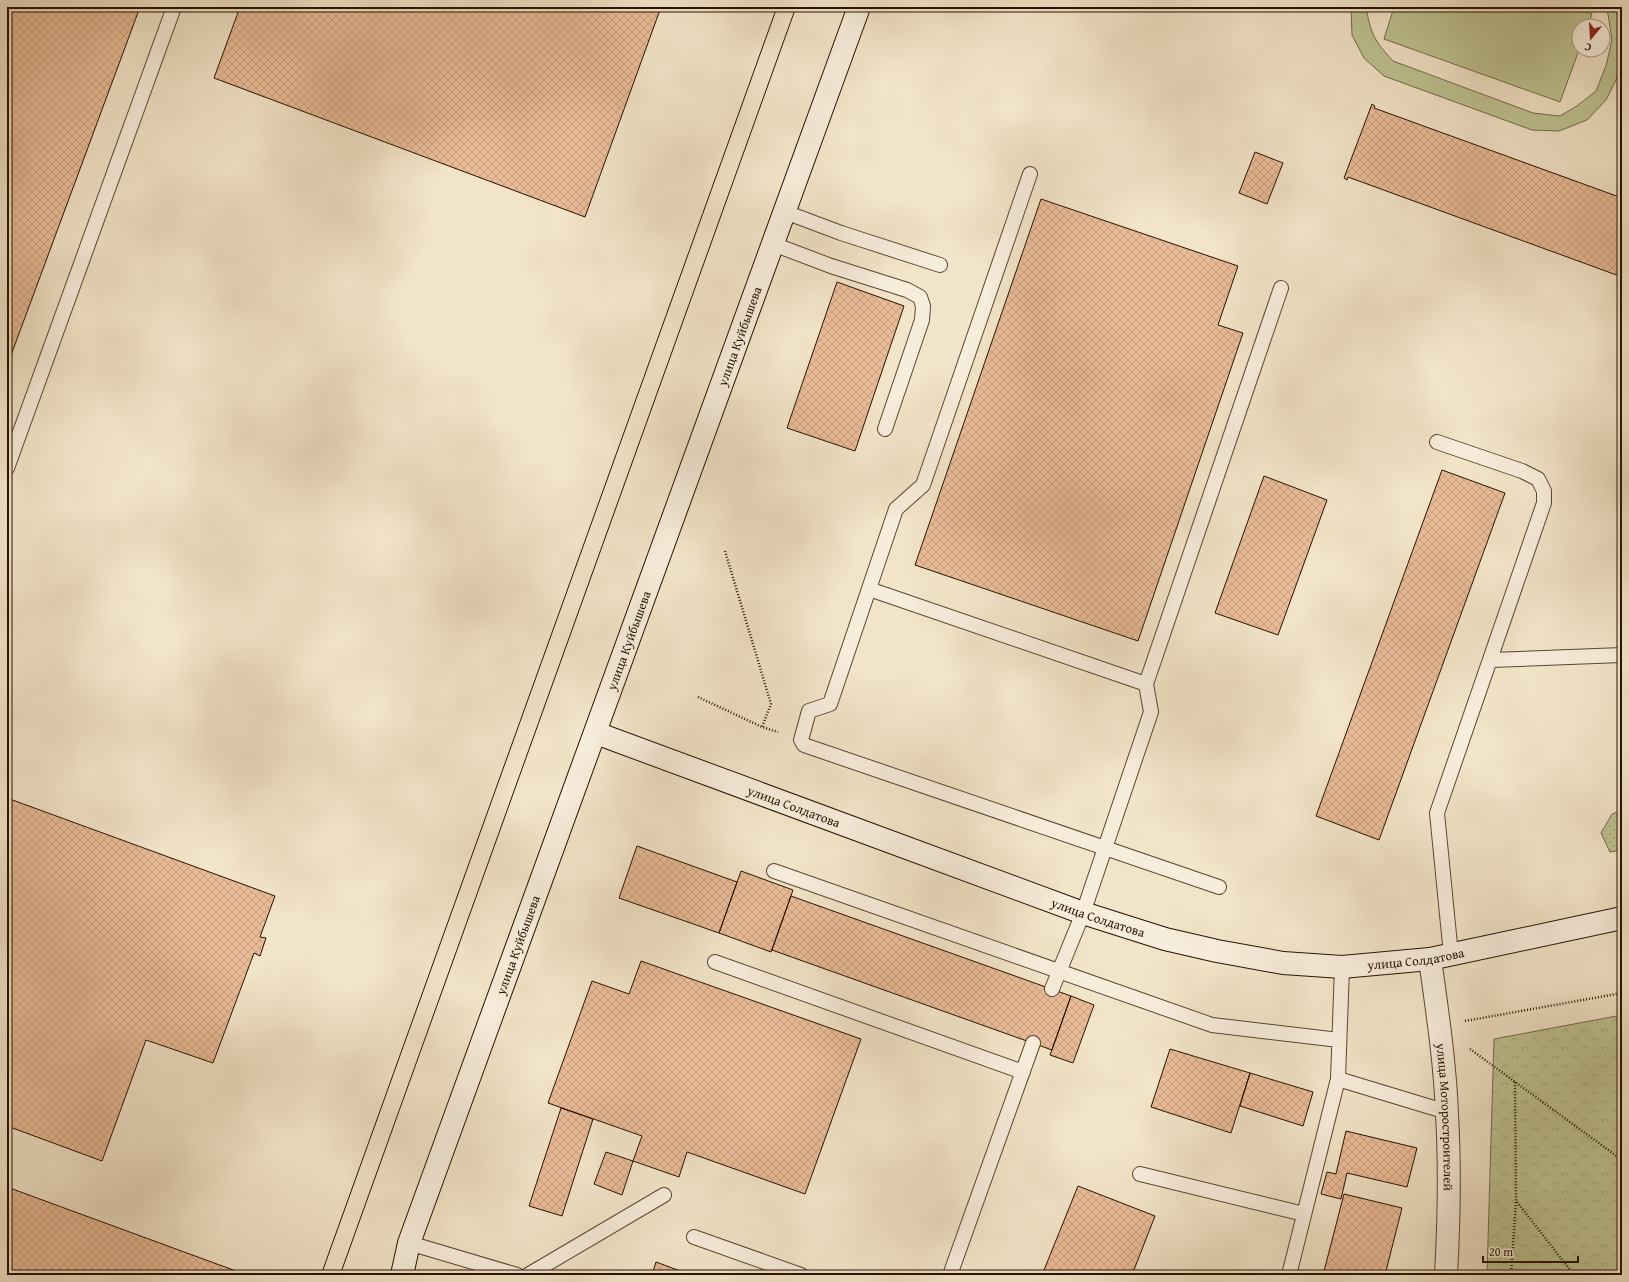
<svg xmlns="http://www.w3.org/2000/svg" width="1629" height="1282" viewBox="0 0 1629 1282" font-family="'Gentium Book Plus',serif">
  <style>
    .grass { fill: url(#grass-dots); stroke: #726a4a }
    .park { fill: url(#park-crowns); stroke: #726a4a }
    .garden { fill: #bfc393; stroke: #726a4a }
    .building { fill: url(#building-cross-hatch); stroke: #261200 }
    .lines { fill: none; stroke-linecap: round; stroke-linejoin: round }
    .lane-casing { stroke: #594632; stroke-width: 16 }
    .street-casing { stroke: #594632; stroke-width: 24 }
    .secondary-casing { stroke: #261200; stroke-width: 24 }
    .path { stroke: #261200; stroke-width: 2.5; stroke-dasharray: 1 2; stroke-linecap: butt }
    .lane { stroke: #f7eddb; stroke-width: 14 }
    .street { stroke: #f7eddb; stroke-width: 22 }
    .secondary { stroke: #f7eddb; stroke-width: 22 }
    .tram { stroke: #261200; stroke-width: 1 }
    .labels { text-anchor: middle; dominant-baseline: central; stroke-width: 3; stroke-linejoin: round; paint-order: stroke }
    .street-label { font-size: 13px; fill: #261200; stroke: #f7eddb }
  </style>
  <defs>
    <pattern id="grass-dots" width="8" height="8" patternUnits="userSpaceOnUse"><rect width="8" height="8" fill="#bfc393"/><path d="M2 2h.1M6 6h.1" fill="none" stroke="#a4a67d" stroke-width="1.8" stroke-linecap="round"/></pattern>
    <pattern id="park-crowns" width="20" height="18" patternUnits="userSpaceOnUse"><rect width="20" height="18" fill="#bfc393"/><path d="M2 6a3 3 0 1 1 6 0M12 15a3 3 0 1 1 6 0" fill="none" stroke="#a4a67d"/></pattern>
    <pattern id="building-cross-hatch" width="8" height="8" patternUnits="userSpaceOnUse"><rect width="8" height="8" fill="#eabb97"/><path d="M0 0l8 8M0 8l8-8" fill="none" stroke="#c9a080"/></pattern>
  </defs>
  <rect width="100%" height="100%" fill="#f2e4c8"/>
  <filter id="stains"><feTurbulence type="fractalNoise" baseFrequency=".005" numOctaves="4"/><feColorMatrix values="0 0 0 0 .2 0 0 0 0 .09 0 0 0 0 .02 0 0 0 .5 -.17"/></filter>
  <radialGradient id="worn" r=".72"><stop offset=".6" stop-color="#630" stop-opacity="0"/><stop offset="1" stop-color="#630" stop-opacity=".3"/></radialGradient>
  <path class="grass" d="M1622,810V850L1610,852L1601,833L1612,814Z"/>
  <path class="park" d="M1622,1015V1275H1487L1494,1039Z"/>
  <path class="garden" d="M1351,7H1366C1371,35 1374,40 1393,61L1533,113L1560,116L1577,106L1596,91L1606,66L1612,40L1608,14L1604,7H1622V63L1620,72L1606,100L1587,120L1559,131L1532,130L1384,76L1364,58L1352,35Z
    M1394,7H1572L1592,14L1588,26H1579V50L1560,102L1384,39Z"/>
  <path class="building" d="M7,7H140L7,366Z
    M240,7H661L585,217L214,78Z
    M1372,104L1375,106L1374,108L1622,198V277L1348,177L1347,180L1344,178Z
    M1255,152L1283,163L1267,204L1239,193Z
    M1041,199L1238,266L1218,325L1243,333L1138,641L915,565Z
    M837,282L904,306L855,451L787,428Z
    M1442,470L1505,493L1379,840L1316,816Z
    M1264,476L1327,500L1278,635L1215,613Z
    M7,798L275,896L260,937L266,938L260,956L254,953L213,1063L146,1040L102,1161L7,1126Z
    M637,846L737,882L719,933L619,898Z
    M741,871L793,890L771,952L719,933Z
    M791,896L1071,996L1052,1050L772,950Z
    M641,961L861,1039L805,1194L687,1152L679,1177L633,1161L642,1136L548,1103L592,981L629,994Z
    M1071,996L1094,1005L1073,1063L1050,1055Z
    M1170,1049L1250,1073L1231,1133L1151,1107Z
    M1250,1073L1313,1092L1303,1126L1240,1106Z
    M561,1108L593,1119L562,1216L529,1206Z
    M1346,1131L1417,1148L1407,1187L1347,1173L1341,1199L1321,1194L1327,1172L1336,1174Z
    M606,1152L633,1161L622,1195L594,1184Z
    M1078,1186L1155,1216L1132,1275H1042Z
    M7,1187L236,1271L234,1275H7Z
    M1344,1194L1402,1208L1385,1275H1323Z
    M656,1262L691,1275H652Z"/>
  <g class="lines">
    <defs>
      <path id="lane" d="M1030,174L923,485L896,509L830,704L809,711L801,740L804,745L1219,887
        M785,212L841,233L940,265
        M773,244L831,266L907,290L920,297L923,306L922,320L885,429
        M1437,442L1522,471L1538,479L1544,491V503L1437,813L1451,955
        M7,468L174,7
        M869,589L1146,684
        M1490,660L1622,655
        M774,871L1212,1025L1339,1040
        M715,962L1023,1072
        M1342,967L1338,1079L1447,1112
        M1052,989L1083,913L1151,712L1146,684L1281,288
        M1140,1174L1304,1214
        M694,1237L801,1275
        M409,1243L517,1275
        M528,1275L664,1195
        M950,1275L1033,1043
        M1289,1275L1338,1079"/>
      <g id="street">
        <path id="s1" d="M1430,959C1437,1010 1445,1062 1447,1114C1450,1167 1449,1222 1446,1275"/>
      </g>
      <g id="secondary">
        <path id="s2" d="M596,733L1083,913L1165,939L1217,951L1283,963L1342,967L1430,959L1622,918"/>
        <path id="s3" d="M402,1275L409,1243L859,7"/>
      </g>
    </defs>
    <use href="#lane" class="lane-casing"/>
    <use href="#street" class="street-casing"/>
    <use href="#secondary" class="secondary-casing"/>
    <path class="path" d="M725,551L771,704L762,727
      M698,697L762,727L778,732
      M1465,1021L1622,993
      M1470,1049L1622,1160
      M1517,1202L1574,1275
      M1511,1275L1516,1202L1515,1082"/>
    <use href="#lane" class="lane"/>
    <use href="#street" class="street"/>
    <use href="#secondary" class="secondary"/>
    <path class="tram" d="M321,1275L777,7
      M340,1275L796,7"/>
  </g>
  <g class="labels">
    <g class="street-label">
      <text stroke="none"><textPath href="#s3" startOffset="998">улица Куйбышева</textPath></text>
      <text stroke="none"><textPath href="#s3" startOffset="674">улица Куйбышева</textPath></text>
      <text stroke="none"><textPath href="#s2" startOffset="211">улица Солдатова</textPath></text>
      <text stroke="none"><textPath href="#s2" startOffset="535">улица Солдатова</textPath></text>
      <text stroke="none"><textPath href="#s3" startOffset="350">улица Куйбышева</textPath></text>
      <text stroke="none"><textPath href="#s2" startOffset="859">улица Солдатова</textPath></text>
      <text stroke="none"><textPath href="#s1" startOffset="159">улица Моторостроителей</textPath></text>
    </g>
  </g>
  <rect width="1629" height="1282" fill="none" stroke="#f2e4c8" stroke-width="24"/>
  <rect x="8" y="8" width="1613" height="1266" fill="none" stroke="#261200" stroke-width="2"/>
  <rect x="12" y="12" width="1605" height="1258" fill="none" stroke="#261200"/>
  <g transform="translate(1591 38) rotate(198)"><circle r="19" fill="#f7eddb" stroke="#a39583"/>
  <path d="M0-3L7 15L0 10L-7 15Z" fill="#8f2418"/>
  <text y="-6" font-size="11" font-weight="bold" text-anchor="middle" fill="#261200">С</text>
  </g>
  <path d="M1483 1256v6h95v-6" fill="none" stroke="#261200" stroke-width="2"/>
  <text x="1489" y="1256" font-size="12" fill="#261200" stroke="#f7eddb" stroke-width="3" paint-order="stroke">20 m</text>
  <rect width="100%" height="100%" filter="url(#stains)"/>
  <rect width="100%" height="100%" fill="url(#worn)"/>
</svg>
